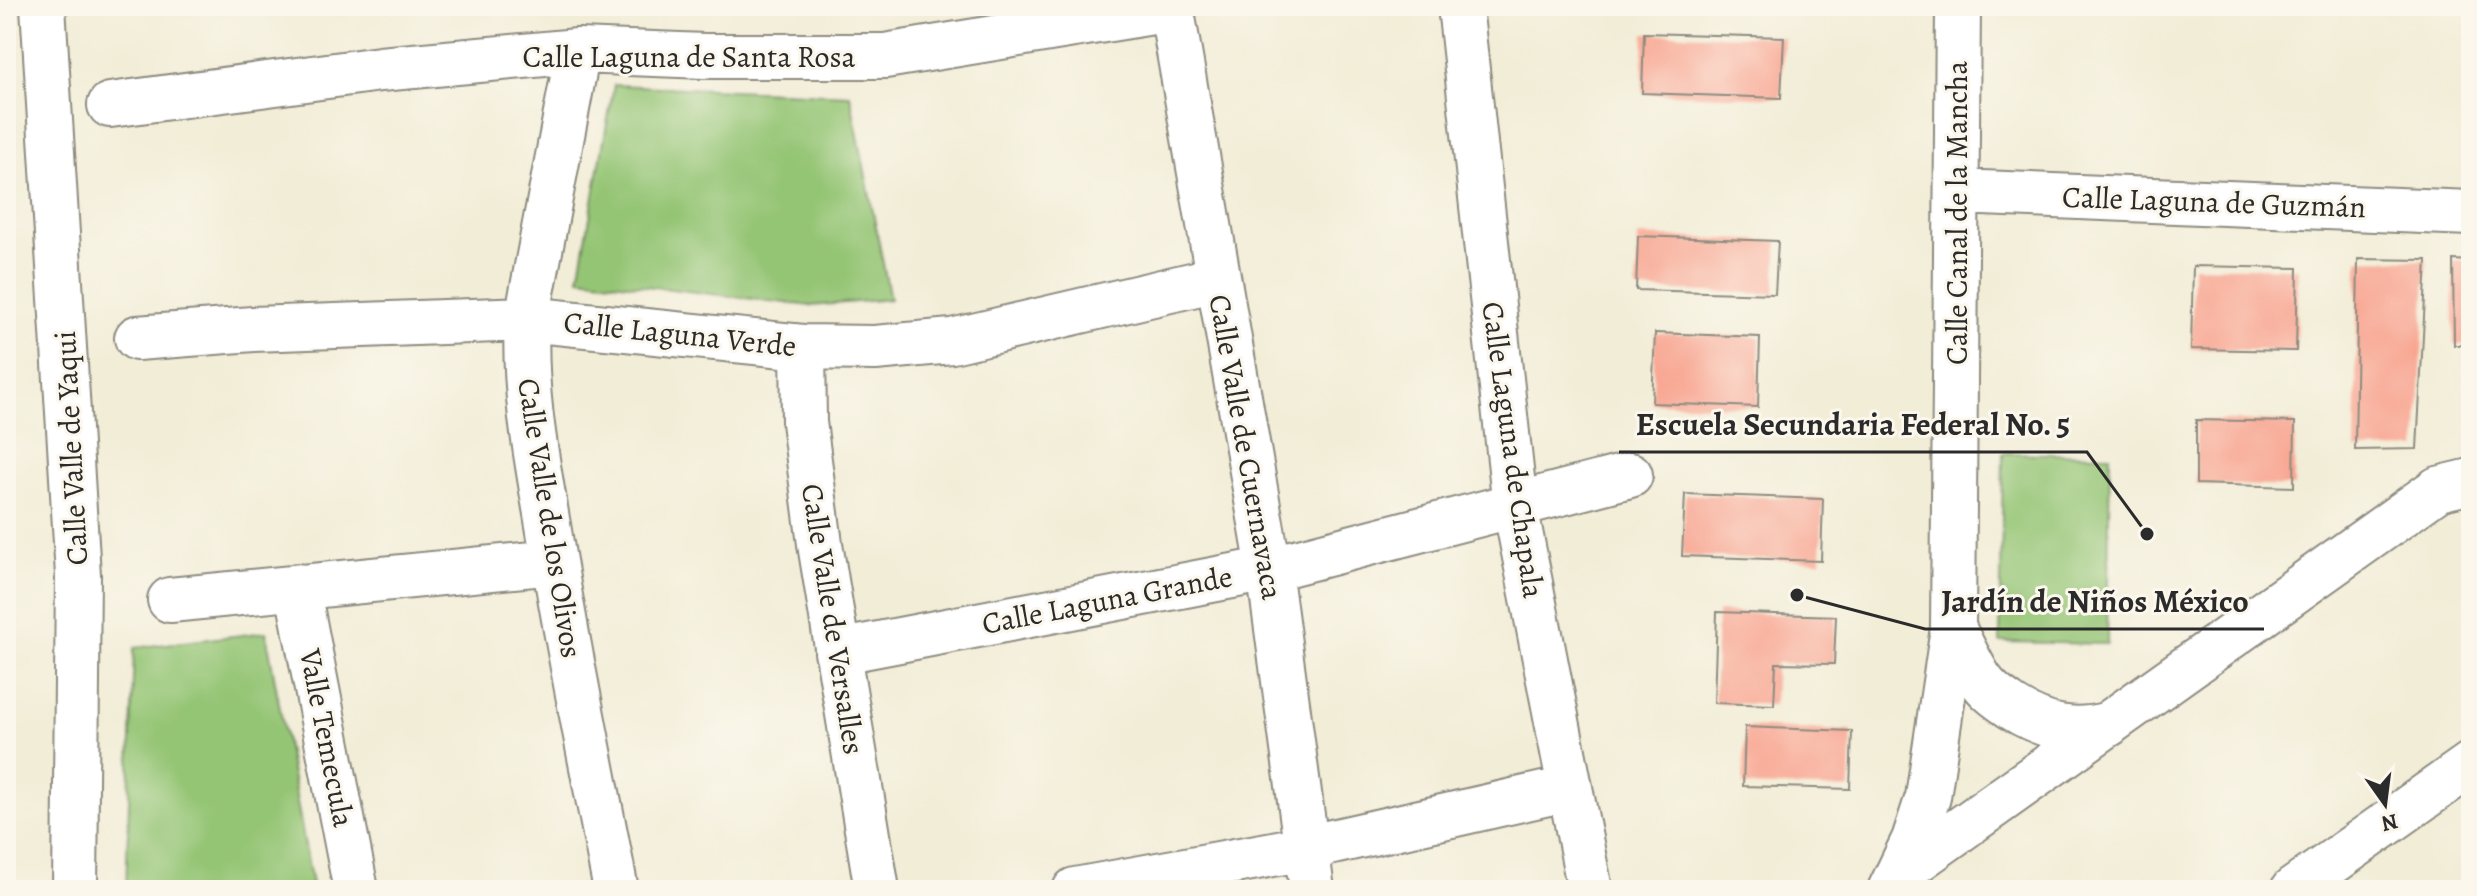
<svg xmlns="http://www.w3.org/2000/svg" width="2477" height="896" viewBox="0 0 2477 896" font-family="Alegreya,serif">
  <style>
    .green { fill: #94c575; stroke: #607850; stroke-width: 2 }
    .building { fill: #f8a490 }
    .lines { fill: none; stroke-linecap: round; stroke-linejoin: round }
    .minor-casing { stroke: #8e8c81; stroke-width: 48 }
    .minor { stroke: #fff; stroke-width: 44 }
    .labels { text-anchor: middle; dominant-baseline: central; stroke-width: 6; stroke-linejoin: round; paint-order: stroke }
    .street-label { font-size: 30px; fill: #2b2b2b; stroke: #fbf7ec }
    .leader { fill: none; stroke: #2b2b2b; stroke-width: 3 }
    .callout-dot { fill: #2b2b2b; stroke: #fbf7ec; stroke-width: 3 }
    .callout-label { font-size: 32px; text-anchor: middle; font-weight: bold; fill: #2b2b2b; stroke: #fbf7ec; stroke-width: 6; stroke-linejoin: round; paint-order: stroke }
  </style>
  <rect width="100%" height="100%" fill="#fbf7ec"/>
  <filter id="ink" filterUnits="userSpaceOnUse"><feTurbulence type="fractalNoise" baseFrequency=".0125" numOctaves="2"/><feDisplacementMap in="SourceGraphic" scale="16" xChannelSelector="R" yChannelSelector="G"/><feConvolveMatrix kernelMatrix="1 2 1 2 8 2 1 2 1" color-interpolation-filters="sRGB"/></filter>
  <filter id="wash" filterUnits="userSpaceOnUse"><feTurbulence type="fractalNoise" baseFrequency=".006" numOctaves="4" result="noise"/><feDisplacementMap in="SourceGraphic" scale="32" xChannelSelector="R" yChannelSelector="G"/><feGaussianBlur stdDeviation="1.8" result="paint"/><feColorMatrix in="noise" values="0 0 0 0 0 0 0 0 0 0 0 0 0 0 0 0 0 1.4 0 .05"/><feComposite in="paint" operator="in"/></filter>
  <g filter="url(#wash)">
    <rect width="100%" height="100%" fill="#f2edd7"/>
    <path class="green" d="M614,85L850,95L890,299L811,306L579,278Z
      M2003,453L2110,455L2107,644L2000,642Z
      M266,632L313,890H126L134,648Z"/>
    <g id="blocks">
      <path class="building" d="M1644,33L1784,37L1781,98L1642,93Z
        M1638,236L1778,241L1775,294L1636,290Z
        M2358,259L2427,260L2417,449L2355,450Z
        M2453,260L2471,261V345H2454Z
        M2193,266L2298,268L2296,351L2191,349Z
        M1655,333L1760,337L1758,407L1652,403Z
        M2196,420L2295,422L2294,487L2196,484Z
        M1685,494L1823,499L1821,561L1682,556Z
        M1717,612L1836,616L1834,664L1776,663L1774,705L1714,703Z
        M1745,727L1852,731L1850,789L1743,786Z"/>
    </g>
  </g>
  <g filter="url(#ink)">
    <use href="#blocks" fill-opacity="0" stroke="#8e8c81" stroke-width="2"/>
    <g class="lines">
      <defs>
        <path id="minor" d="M43,6L78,575L75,890
          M1171,6L1269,569L1312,890
          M1460,6L1515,506L1590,890
          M578,51L527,319C523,391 537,460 549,531C568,651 593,770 616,890
          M110,105L380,69L578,51L705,56H885L1171,9
          M1958,192L2471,213
          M137,338L253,329L527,319L803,347L875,348L952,341L1217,279
          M803,347L804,422L820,544L877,890
          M297,586L356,890
          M170,600L554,562
          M1953,628C1962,645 1970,663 1980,679C1989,692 2000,699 2013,708C2045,728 2073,734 2109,724
          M837,652L1269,569L1630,475
          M1899,873L2438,489L2471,481
          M1075,890L1306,848L1570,788
          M1890,890L1914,840L1928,797L1953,628L1958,6
          M2293,890L2471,764"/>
      </defs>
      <use href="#minor" class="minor-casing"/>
      <use href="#minor" class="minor"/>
    </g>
  </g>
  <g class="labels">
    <g class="street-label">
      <text x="689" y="57">Calle Laguna de Santa Rosa</text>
      <text transform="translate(2214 202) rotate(2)">Calle Laguna de Guzmán</text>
      <text transform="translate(1957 213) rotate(-90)">Calle Canal de la Mancha</text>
      <text transform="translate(680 334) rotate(6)">Calle Laguna Verde</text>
      <text transform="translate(1246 447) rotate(80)">Calle Valle de Cuernavaca</text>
      <text transform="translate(71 448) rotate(-93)">Calle Valle de Yaqui</text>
      <text transform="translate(1513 450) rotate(82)">Calle Laguna de Chapala</text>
      <text transform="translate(550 518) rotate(81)">Calle Valle de los Olivos</text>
      <text transform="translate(1107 600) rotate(-11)">Calle Laguna Grande</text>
      <text transform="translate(833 619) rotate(81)">Calle Valle de Versalles</text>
      <text transform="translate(327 738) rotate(79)">Valle Temecula</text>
    </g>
  </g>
  <path class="leader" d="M2147 534L2087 452H1619M1797 595L1925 629H2264"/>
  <g class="callout-dot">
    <circle cx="2147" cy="534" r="8"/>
    <circle cx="1797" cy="595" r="8"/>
  </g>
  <g class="callout-label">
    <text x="1853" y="435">Escuela Secundaria Federal No. 5</text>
    <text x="2095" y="612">Jardín de Niños México</text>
  </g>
  <rect width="2477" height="896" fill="none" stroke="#fbf7ec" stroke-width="32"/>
  <g transform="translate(2385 804) rotate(166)" stroke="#fbf7ec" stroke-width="6" paint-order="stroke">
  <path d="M0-6L14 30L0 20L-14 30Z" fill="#2b2b2b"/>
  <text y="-12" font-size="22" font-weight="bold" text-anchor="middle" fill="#2b2b2b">N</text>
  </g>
</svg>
